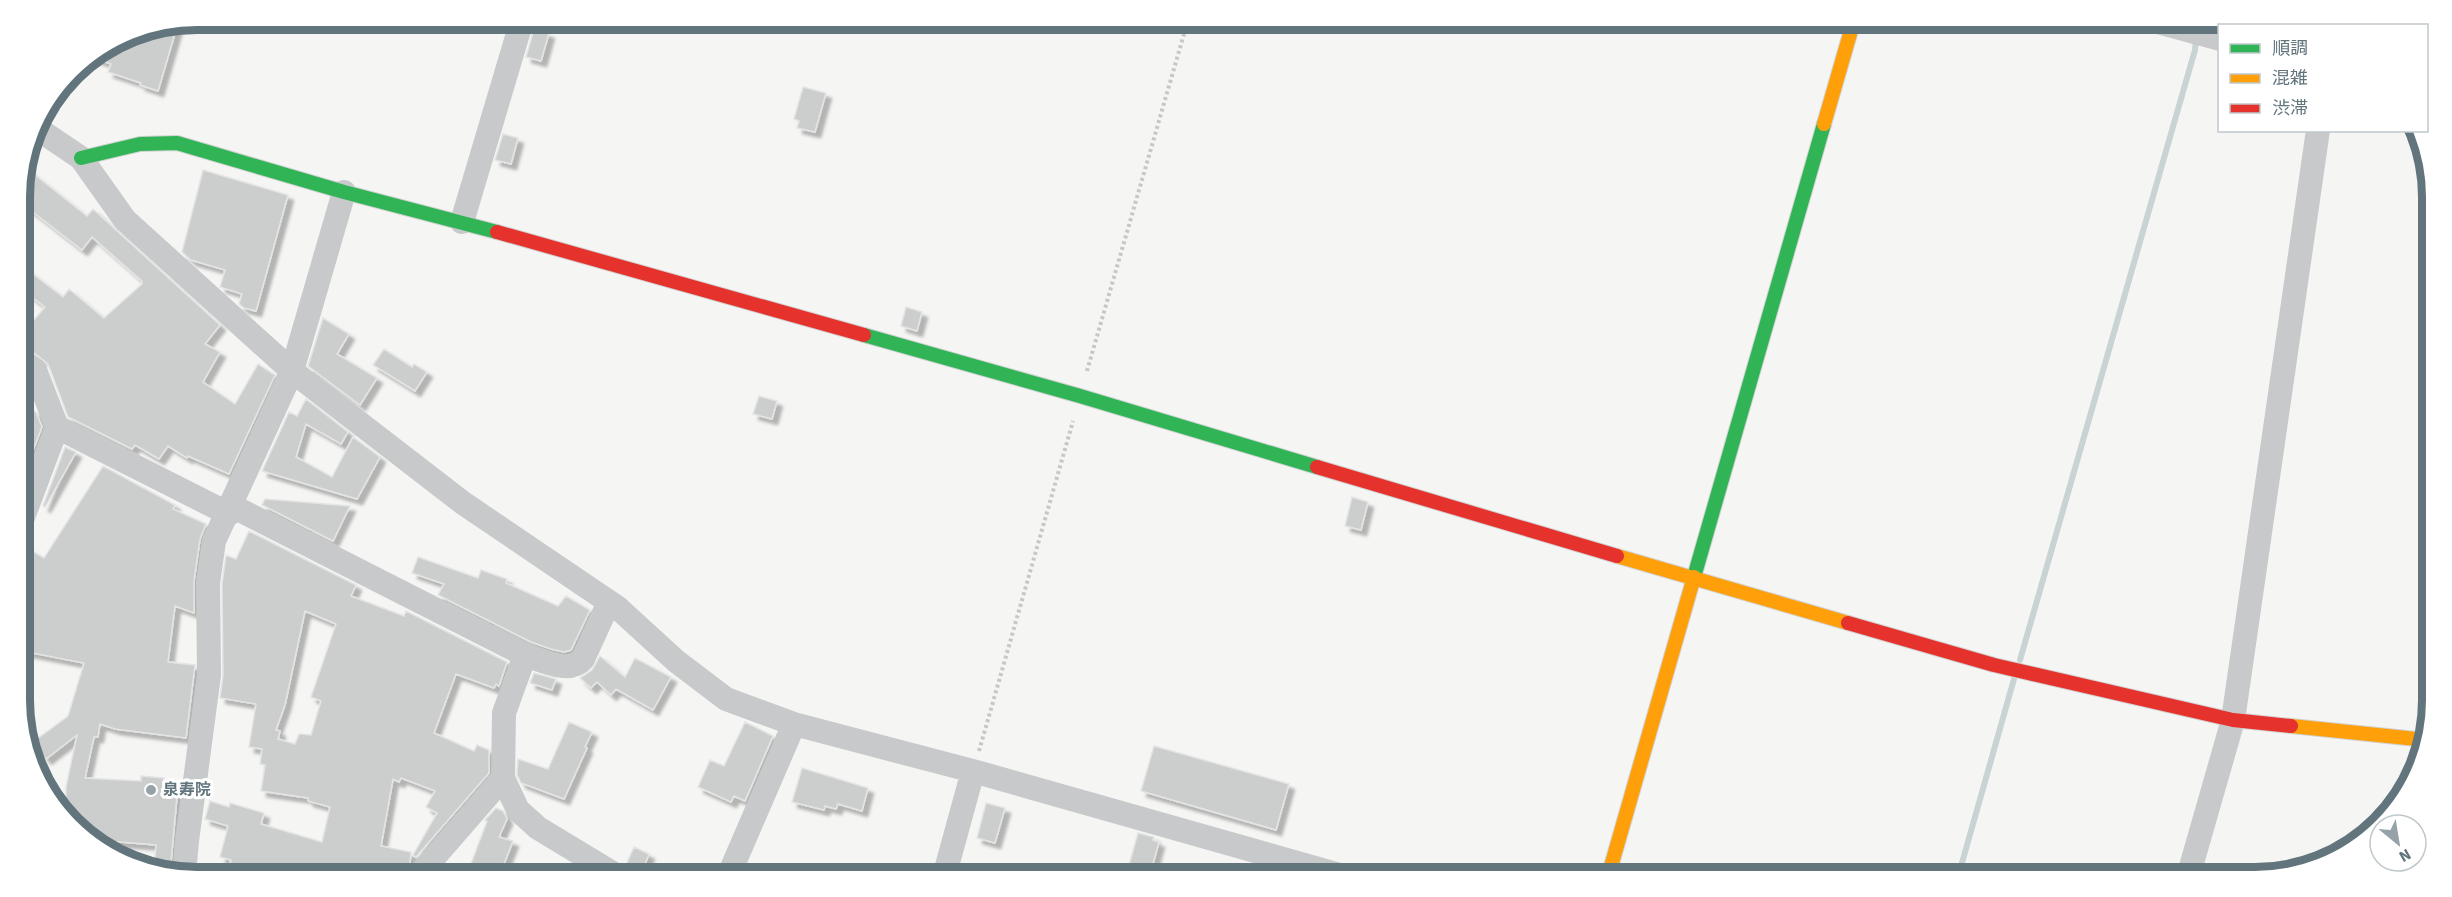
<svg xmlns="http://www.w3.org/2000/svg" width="2452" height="897" viewBox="0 0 2452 897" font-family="'Source Sans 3','Noto Sans JP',sans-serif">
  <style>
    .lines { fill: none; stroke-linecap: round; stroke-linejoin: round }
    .stream { stroke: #c9d3d4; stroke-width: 6 }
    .building { fill: #cccece; stroke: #e4e4e4; stroke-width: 1.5; fill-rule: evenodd; filter: url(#shadow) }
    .fast-casing { stroke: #d1d3d3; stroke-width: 16 }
    .slow-casing { stroke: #d1d3d3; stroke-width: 16 }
    .jam-casing { stroke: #d1d3d3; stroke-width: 16 }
    .path { stroke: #c5c7c8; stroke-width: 4; stroke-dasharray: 3 3; stroke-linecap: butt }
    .street { stroke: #c7c9ca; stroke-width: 24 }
    .fast { stroke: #30b455; stroke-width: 14 }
    .slow { stroke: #ff9f0a; stroke-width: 14 }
    .jam { stroke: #e5322d; stroke-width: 14 }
    .poi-dot { fill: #95a2a7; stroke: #fff; stroke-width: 2 }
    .labels { text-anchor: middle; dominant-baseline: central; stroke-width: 6; stroke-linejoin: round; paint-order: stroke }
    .poi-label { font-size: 16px; font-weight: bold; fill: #62757d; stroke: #fff; text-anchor: start }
    .rim { fill: none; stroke: #62757d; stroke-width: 8 }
  </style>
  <defs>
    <filter id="shadow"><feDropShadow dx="5.5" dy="5.5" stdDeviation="1.5" flood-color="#0004"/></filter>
  </defs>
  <rect width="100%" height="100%" fill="#f5f5f4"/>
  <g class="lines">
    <path class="stream" d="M2020,660L2195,50L2196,38
      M1958,877L2014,679"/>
  </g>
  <path class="building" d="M178,23L158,91L140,85L141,83L108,72L111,64L92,57L130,33Z
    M534,29L549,33L541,61L526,57Z
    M803,87L826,93L815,132L797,128L799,121L794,119Z
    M503,134L518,138L511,164L495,160Z
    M25,167L87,216L93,209L103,218L220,325L205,344L220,352L203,382L235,404L258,364L275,375L229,474L188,456L187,458L168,446L159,459L135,445L132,449L68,417L48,364L29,349L21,347V335L45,307L20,288V264L63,297L69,289L104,318L142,284V281L92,237L82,250L20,202V185Z
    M203,170L288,195L256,311L244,308L239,304L242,294L220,287L225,270L191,260L182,252Z
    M906,307L922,312L917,331L901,326Z
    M323,318L349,334L337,354L377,378L360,405L308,366Z
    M384,349L412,367L414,364L427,372L415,391L373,365Z
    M759,396L777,401L772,419L753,414Z
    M306,399L348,432L341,444L306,424L296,457L332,477L353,437L380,457L357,499L262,471L289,412L297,416Z
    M21,405L36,412L42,427L21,481Z
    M65,447L76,452L45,507L43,506Z
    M103,466L175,505L173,509L206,524L200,539L194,581V613L175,606L168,662L195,665L186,738L115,729L100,724L98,737H94L85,778L141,781V776L164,778L163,783L178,785L170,873L154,870L156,845L109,841L108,847L63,817L61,802H66V787L77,735L46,759L33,742L68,716L84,663L22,651V545L44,558Z
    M1352,497L1368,502L1361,530L1345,526Z
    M265,499L350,506L333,541L262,505Z
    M249,531L356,585L351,596L404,616L406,611L507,662L499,686L496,684L494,688L456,674L434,733L474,751L477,745L489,750V773L416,857L413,855L437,813L426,807L435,791L401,778L399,782L393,779L381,846L411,852L410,863L403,877H280L249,869L248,873L229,867L231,860L220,857L228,826L205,819L210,801L229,807L230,803L264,813L261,824L322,842L330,807L308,801V798L261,791L265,765L260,764L262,749L249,747L256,704L220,698L223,675L222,584L226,555L236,559ZM305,611L336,624L311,697L321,701L311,735L299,734L295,744L278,739L280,731L276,730L285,705Z
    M418,557L478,578L481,570L507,579L506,583L558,606L566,596L590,610L571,650L564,652L551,649L531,642L438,595L444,584L412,573Z
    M600,656L625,677L635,658L671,677L653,710L616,689L611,695L597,682L591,688L580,678L592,670Z
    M534,673L556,679L552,690L530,683Z
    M569,722L592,732L585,747L587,748L564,799L521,783L517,775L518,759L548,769Z
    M745,722L773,736L745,801L734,796L731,802L698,787L710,760L724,766Z
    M1154,746L1289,784L1276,830L1141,791Z
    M802,768L868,788L862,811L838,804L836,809L825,806L824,810L792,802Z
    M986,803L1005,808L995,843L977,838Z
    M496,808L503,811L507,819L499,837L513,841L499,877H466L487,821L485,820Z
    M1138,833L1154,837L1153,840L1159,842L1151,871L1129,865Z
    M634,847L649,854L640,877H633L632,871L626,865Z"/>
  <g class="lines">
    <defs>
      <path id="fast" d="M81,158L140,144L177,143L344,192L497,232
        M864,335L1080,396L1317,467
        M1694,577L1824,124"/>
      <path id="slow" d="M1824,124L1854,20
        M1617,556L1848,623
        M2291,726L2426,740
        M1608,877L1694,577"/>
      <path id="jam" d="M497,232L864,335
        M1317,467L1617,556
        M1848,623L1994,665L2233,720L2291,726"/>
    </defs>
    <use href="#fast" class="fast-casing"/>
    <use href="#slow" class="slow-casing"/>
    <use href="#jam" class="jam-casing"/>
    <path class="path" d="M1087,371L1188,20
      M979,751L1073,421"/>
    <path class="street" d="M2150,20L2220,39
      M35,127L81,158L125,220L292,371L463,503L618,608L676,661L726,699L794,724L973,771L1347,877
      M462,222L522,20
      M21,361L35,370L57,427L229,514
      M232,506L525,655L504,713L503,778L518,810L538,828L619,877
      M22,520L57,427
      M525,655C542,660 569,675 583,659L609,602
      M184,875L187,841L209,675L208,583L214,541L292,371L344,192
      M417,877L503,778
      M728,877L794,724
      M944,877L973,771
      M2188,877L2233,720L2318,130"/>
    <use href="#fast" class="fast"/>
    <use href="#slow" class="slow"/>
    <use href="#jam" class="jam"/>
  </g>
  <circle class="poi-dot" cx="151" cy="790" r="6"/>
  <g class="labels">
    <g class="poi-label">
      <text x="163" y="790">泉寿院</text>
    </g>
  </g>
  <path d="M0 0H2452V897H0ZM197 30H2255A167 167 0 0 1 2422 197V700A167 167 0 0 1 2255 867H197A167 167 0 0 1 30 700V197A167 167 0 0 1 197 30Z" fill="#fff" fill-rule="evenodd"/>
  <path class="rim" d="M197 30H2255A167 167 0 0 1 2422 197V700A167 167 0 0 1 2255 867H197A167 167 0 0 1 30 700V197A167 167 0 0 1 197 30Z"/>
  <rect x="2218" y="24" width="210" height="108" fill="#ffffff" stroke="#c0c8cb" stroke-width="1.5"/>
  <rect x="2230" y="44" width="30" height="9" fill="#30b455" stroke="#c0c8cb" stroke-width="1.5"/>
  <text x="2272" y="54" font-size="18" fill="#62757d">順調</text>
  <rect x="2230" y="74" width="30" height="9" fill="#ff9f0a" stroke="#c0c8cb" stroke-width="1.5"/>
  <text x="2272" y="84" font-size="18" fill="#62757d">混雑</text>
  <rect x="2230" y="104" width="30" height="9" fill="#e5322d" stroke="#c0c8cb" stroke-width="1.5"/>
  <text x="2272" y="114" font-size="18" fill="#62757d">渋滞</text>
  <g transform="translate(2398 843) rotate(150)"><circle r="28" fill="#ffffff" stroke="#c0c8cb" stroke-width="1.5"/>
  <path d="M0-4.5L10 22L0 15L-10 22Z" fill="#95a2a7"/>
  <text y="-9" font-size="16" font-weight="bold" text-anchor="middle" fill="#62757d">N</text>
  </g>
</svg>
